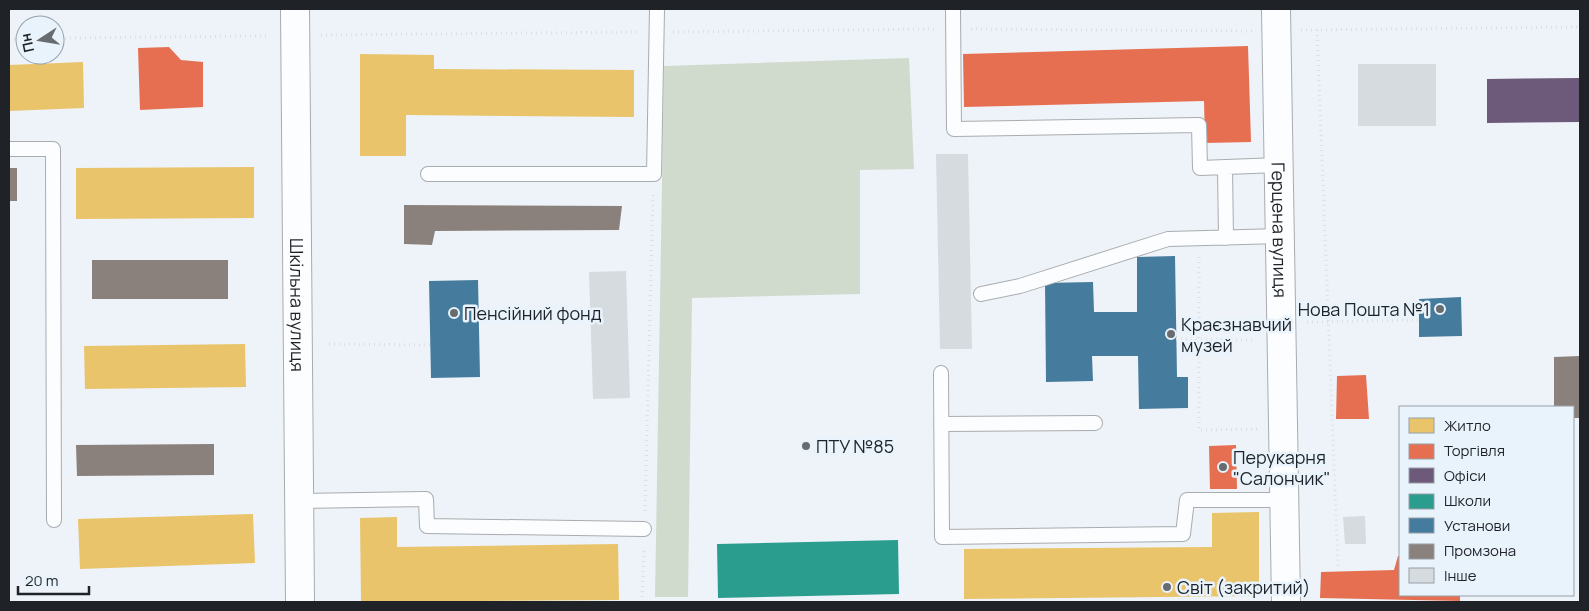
<svg xmlns="http://www.w3.org/2000/svg" width="1589" height="611" viewBox="0 0 1589 611" font-family="Manrope,sans-serif">
  <style>
    .green { fill: #d0dbcd }
    .homes { fill: #e9c46a }
    .shops { fill: #e76f51 }
    .offices { fill: #6d597a }
    .schools { fill: #2a9d8f }
    .public { fill: #457b9d }
    .industry { fill: #8a817c }
    .building { fill: #d6dbdf }
    .lines { fill: none; stroke-linecap: round; stroke-linejoin: round }
    .service-casing { stroke: #a8acaf; stroke-width: 16 }
    .minor-casing { stroke: #a8acaf; stroke-width: 30 }
    .path { stroke: #dddfe0; stroke-width: 3; stroke-dasharray: 1 4; stroke-linecap: butt }
    .service { stroke: #fcfdfe; stroke-width: 14 }
    .minor { stroke: #fcfdfe; stroke-width: 28 }
    .poi-dot { fill: #676c70; stroke: #e9f3fc; stroke-width: 2 }
    .labels { text-anchor: middle; dominant-baseline: central; stroke-width: 5; stroke-linejoin: round; paint-order: stroke }
    .street-label { font-size: 18px; fill: #1f2327; stroke: #e9f3fc }
    .poi-label { font-size: 18px; fill: #1f2327; stroke: #e9f3fc; text-anchor: start }
  </style>
  <rect width="100%" height="100%" fill="#edf3f8"/>
  <path class="green" d="M909,58L914,169L860,170V294L692,298L688,597H655L664,66Z"/>
  <path class="homes" d="M360,54L434,55V69L634,70V117L406,115V156H360Z
    M83,62L84,108L9,111V65Z
    M254,167V218L76,219V168Z
    M245,344L246,387L85,389L84,346Z
    M1259,512V596L964,599V549L1212,547V513Z
    M253,514L255,563L80,569L78,519Z
    M397,517V547L618,544L619,600L361,602L360,518Z"/>
  <path class="shops" d="M1248,46L1251,142L1205,143L1204,101L964,107L963,54Z
    M169,47L181,60L203,62V107L140,110L138,48Z
    M1366,375L1369,419H1336L1337,376Z
    M1236,445L1237,489H1210L1209,446Z
    M1398,556H1400V595H1460V601L1320,598L1321,572L1394,570Z"/>
  <path class="offices" d="M1580,78V122L1487,123V79Z"/>
  <path class="schools" d="M898,540L899,594L718,598L717,544Z"/>
  <path class="public" d="M1175,256L1177,377H1188V408L1139,409L1138,356H1092L1093,381L1046,382L1045,283L1093,282L1094,312H1137V257Z
    M478,280L480,377L431,378L429,281Z
    M1461,297L1462,336L1419,337V299Z"/>
  <path class="industry" d="M9,168H17V201H9Z
    M404,205L622,206L619,230L435,231L432,245L404,244Z
    M92,260H228V299H92Z
    M1580,356V418H1573V407H1554V357Z
    M214,444V475L77,476L76,445Z"/>
  <path class="building" d="M1358,64H1436V126H1358Z
    M936,154H968L972,349H940Z
    M626,271L630,398L593,399L589,272Z
    M1365,516L1366,544H1345L1343,517Z"/>
  <g class="lines">
    <defs>
      <path id="service" d="M953,9L954,129L1199,125L1200,168L1278,165
        M9,149H53L54,520
        M1225,167L1226,238
        M428,174H654L657,9
        M981,294L1020,286L1168,239L1280,236
        M941,373L942,537L1183,534L1187,500H1285
        M941,424L1095,423
        M298,501L426,499L427,526L644,529"/>
      <g id="minor">
        <path id="s1" d="M295,9L300,602"/>
        <path id="s2" d="M1276,9L1286,602"/>
      </g>
    </defs>
    <use href="#service" class="service-casing"/>
    <use href="#minor" class="minor-casing"/>
    <path class="path" d="M971,29L1252,31
      M1301,30L1580,27
      M1317,30L1338,566
      M673,32L935,29
      M321,35L640,32
      M55,38L270,36
      M9,39H25
      M1199,257V430L1258,429
      M1307,322L1419,320
      M1176,339L1256,340
      M329,344L430,345
      M645,511L653,192
      M642,602L644,547"/>
    <use href="#service" class="service"/>
    <use href="#minor" class="minor"/>
  </g>
  <g class="poi-dot">
    <circle cx="1440" cy="309" r="5"/>
    <circle cx="454" cy="313" r="5"/>
    <circle cx="1171" cy="334" r="5"/>
    <circle cx="806" cy="446" r="5"/>
    <circle cx="1223" cy="467" r="5"/>
    <circle cx="1167" cy="587" r="5"/>
  </g>
  <g class="labels">
    <g class="street-label">
      <text stroke="none"><textPath href="#s2" startOffset="221">Герцена вулиця</textPath></text>
      <text stroke="none"><textPath href="#s1" startOffset="296">Шкільна вулиця</textPath></text>
    </g>
    <g class="poi-label">
      <text x="1430" y="309" text-anchor="end">Нова Пошта №1</text>
      <text x="464" y="313">Пенсійний фонд</text>
      <text x="1181" y="324">Краєзнавчий<tspan x="1181" dy="21">музей</tspan></text>
      <text x="816" y="446">ПТУ №85</text>
      <text x="1233" y="457">Перукарня<tspan x="1233" dy="21">"Салончик"</tspan></text>
      <text x="1177" y="587">Світ (закритий)</text>
    </g>
  </g>
  <rect width="1589" height="611" fill="none" stroke="#1f2327" stroke-width="20"/>
  <rect x="1399" y="406" width="175" height="190" fill="#e9f3fc" stroke="#98a0a7"/>
  <rect x="1409" y="418" width="25" height="15" fill="#e9c46a" stroke="#98a0a7"/>
  <text x="1444" y="431" font-size="15" fill="#1f2327">Житло</text>
  <rect x="1409" y="444" width="25" height="15" fill="#e76f51" stroke="#98a0a7"/>
  <text x="1444" y="456" font-size="15" fill="#1f2327">Торгівля</text>
  <rect x="1409" y="468" width="25" height="15" fill="#6d597a" stroke="#98a0a7"/>
  <text x="1444" y="481" font-size="15" fill="#1f2327">Офіси</text>
  <rect x="1409" y="494" width="25" height="15" fill="#2a9d8f" stroke="#98a0a7"/>
  <text x="1444" y="506" font-size="15" fill="#1f2327">Школи</text>
  <rect x="1409" y="518" width="25" height="15" fill="#457b9d" stroke="#98a0a7"/>
  <text x="1444" y="531" font-size="15" fill="#1f2327">Установи</text>
  <rect x="1409" y="544" width="25" height="15" fill="#8a817c" stroke="#98a0a7"/>
  <text x="1444" y="556" font-size="15" fill="#1f2327">Промзона</text>
  <rect x="1409" y="568" width="25" height="15" fill="#d6dbdf" stroke="#98a0a7"/>
  <text x="1444" y="581" font-size="15" fill="#1f2327">Інше</text>
  <g transform="translate(40 40) rotate(258)"><circle r="24" fill="#e9f3fc" stroke="#98a0a7"/>
  <path d="M0-4L9 19L0 12L-9 19Z" fill="#676c70"/>
  <text y="-8" font-size="14" font-weight="bold" text-anchor="middle" fill="#1f2327">Пн</text>
  </g>
  <path d="M18 586v8h71v-8" fill="none" stroke="#1f2327" stroke-width="2.5"/>
  <text x="25" y="586" font-size="15" fill="#1f2327" stroke="#e9f3fc" stroke-width="4" paint-order="stroke">20 m</text>
</svg>
